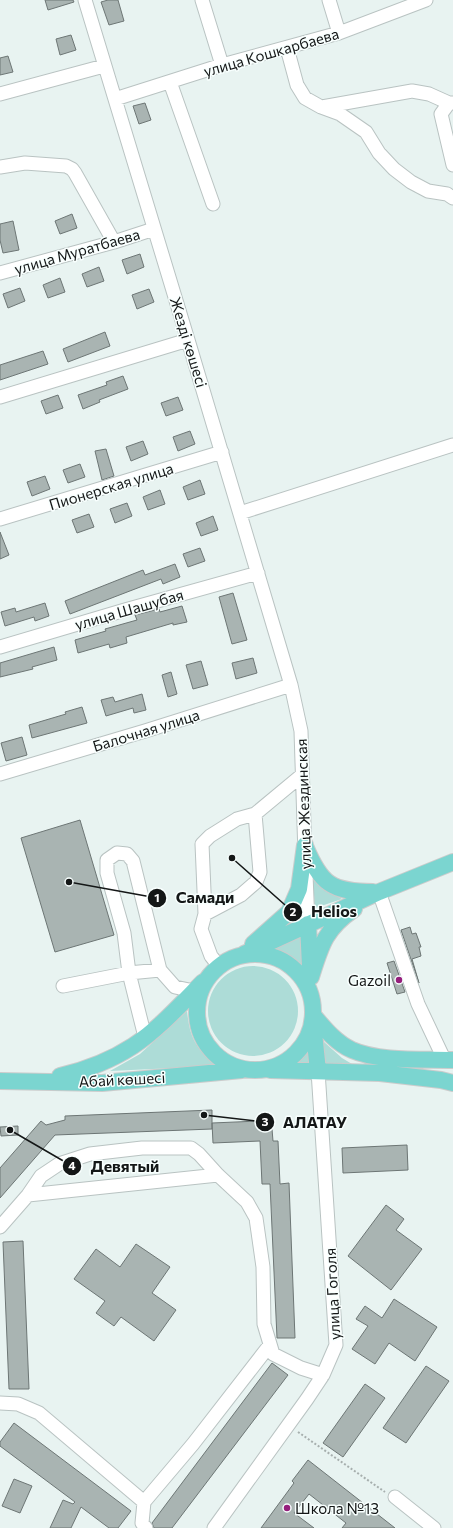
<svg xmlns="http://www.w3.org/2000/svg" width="453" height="1528" viewBox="0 0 453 1528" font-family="Commissioner,sans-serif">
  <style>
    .green { fill: #addcd7 }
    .building { fill: #a9b4b2; stroke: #6d7675 }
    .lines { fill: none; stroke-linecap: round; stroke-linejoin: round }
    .minor-casing { stroke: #b9c3c2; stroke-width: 15 }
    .major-casing { stroke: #cbcccc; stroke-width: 18 }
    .path { stroke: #a7afae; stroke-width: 2; stroke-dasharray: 2 2; stroke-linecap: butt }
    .minor { stroke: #fff; stroke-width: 13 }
    .major { stroke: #7bd5d0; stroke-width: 16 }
    .poi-dot { fill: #951f7c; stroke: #f8fffe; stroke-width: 1.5 }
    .labels { text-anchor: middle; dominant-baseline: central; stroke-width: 3; stroke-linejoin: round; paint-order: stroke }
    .street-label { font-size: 15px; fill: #141717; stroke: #f8fffe }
    .poi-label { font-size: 15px; fill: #141717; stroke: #f8fffe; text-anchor: end }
    .leader { fill: none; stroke: #141717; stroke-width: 1.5 }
    .callout-dot { fill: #141717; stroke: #f8fffe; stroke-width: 1.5 }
    .mark-label { font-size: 12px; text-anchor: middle; font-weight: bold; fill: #fff }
    .callout-label { font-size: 16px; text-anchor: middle; font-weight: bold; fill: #141717; stroke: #f8fffe; stroke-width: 3; stroke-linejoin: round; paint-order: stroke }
  </style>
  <rect width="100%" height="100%" fill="#e8f3f1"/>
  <path class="green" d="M313,880L333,894L342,899L315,908Z
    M302,934L306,973L279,953L267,948Z
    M208 1011a45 45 0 1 1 90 0a45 45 0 1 1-90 0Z
    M187,1011C190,1039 196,1048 217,1066L110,1071L140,1054Z
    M308,1041L310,1065H286L301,1051Z
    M323,1041L342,1058L352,1064H324Z"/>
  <path class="building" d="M45,0H73L74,2L48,10Z
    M108,0H118L124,21L109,25L101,2Z
    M71,35L76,50L60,55L56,39Z
    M8,56L13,72L0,75V58Z
    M145,103L151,120L139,124L133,106Z
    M72,214L77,228L60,234L55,221Z
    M13,221L19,250L3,253L0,240V224Z
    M140,254L144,267L127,274L122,260Z
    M99,267L104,281L87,287L82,274Z
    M60,278L65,292L48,298L43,285Z
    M20,288L25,301L8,308L3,294Z
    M149,289L154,302L137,309L132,295Z
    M105,332L110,346L68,362L63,349Z
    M43,351L48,364L0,380V365Z
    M123,376L128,389L99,400L100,402L83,409L78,395L107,385L106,382Z
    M58,395L63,408L46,414L41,401Z
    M178,397L183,410L166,416L161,403Z
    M190,431L195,444L178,451L173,437Z
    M143,441L148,454L131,461L126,447Z
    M106,449L114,476L102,480L95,451Z
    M80,464L85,477L68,483L63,470Z
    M45,476L50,489L32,496L27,482Z
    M200,480L205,494L188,500L183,487Z
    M160,490L165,504L148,510L143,497Z
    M127,503L132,516L115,523L110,509Z
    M89,514L94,527L77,533L72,520Z
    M213,516L218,530L201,536L196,523Z
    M0,532L9,555L0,559Z
    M200,548L205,561L188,567L183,554Z
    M175,564L180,577L163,584L161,579L70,614L65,601L143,570L145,575Z
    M233,593L247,640L232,644L219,597Z
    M45,603L49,616L35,621L34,617L5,626L1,612L15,608L16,612Z
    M182,606L187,622L173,625V623L126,637L127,643L110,648L109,644L78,653L75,640L106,631L105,629L137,620L135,615L159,609L160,612Z
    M54,647L57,660L32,667L33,669L0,677V663Z
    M253,658L257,673L236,679L232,663Z
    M201,661L208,685L193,689L186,665Z
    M171,672L177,694L168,697L162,675Z
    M142,694L146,710L134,713L133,708L106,716L101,700L113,697L115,702Z
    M82,707L87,723L32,738L29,725L66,714L65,712Z
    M22,737L27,755L6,761L1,743Z
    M80,820L114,935L55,952L21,838Z
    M410,927L412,934L416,933L421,947H419L421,956L412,959L419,983L401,930Z
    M394,961L405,992L397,994L387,963Z
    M212,1110V1129L55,1135L0,1198V1168L41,1121L46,1125L65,1120V1116Z
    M259,1121V1130L272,1129L273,1141H278L280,1184L289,1183L295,1338H277L270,1184H262L260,1141L213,1143L212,1123Z
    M18,1126V1135L1,1136L0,1127Z
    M407,1145L408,1170L343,1173L342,1148Z
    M386,1205L404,1219L396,1230L422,1249L391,1290L348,1256Z
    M23,1241L29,1389H9L3,1242Z
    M136,1244L170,1267L152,1293L176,1310L154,1341L121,1317L114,1326L96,1313L105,1301L74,1279L96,1249L120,1267Z
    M394,1299L437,1327L415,1361L389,1343L375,1364L352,1349L368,1326L356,1319L365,1306L382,1318Z
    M272,1363L288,1375L172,1528H154L152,1523Z
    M426,1366L449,1381L406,1443L383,1428Z
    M365,1384L385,1398L343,1457L323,1443Z
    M14,1423L131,1511L118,1528H109L81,1507L71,1528H50L63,1500L73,1504L75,1502L0,1446V1442Z
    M308,1460L395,1528H342L346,1523L309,1494L294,1513L314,1528H261L294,1483L292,1481Z
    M14,1479L32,1486L20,1513L2,1506Z"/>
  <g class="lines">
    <defs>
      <path id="minor" d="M85,0L188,340L291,685L301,731L305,855
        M202,0L222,65
        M329,0L339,33
        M287,48L297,85L305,98L321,107L340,114L366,132L379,153L394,169L411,182L428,191L447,194L453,198
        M170,82L213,204
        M0,94L104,66
        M115,99L222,65L339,33L426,0
        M453,103H449L441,114L453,165
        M322,107L412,91L429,94L449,103
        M0,167L25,163L66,166L72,169L75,173L114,242
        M0,273L114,242L154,229
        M0,397L188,340
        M240,513L453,445
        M0,519L222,452
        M0,647L125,610L258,573
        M0,774L145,731L291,685
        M306,874L308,924
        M379,892L418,1004L444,1059
        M205,914L241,895L256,882L260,872L255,814
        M219,966L211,956L201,929L205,914L202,844L210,836L237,819L255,814L302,775
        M63,986L129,973L160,970
        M145,1037L129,973L124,933L107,873V860L117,853L127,854L133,861L160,970L175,987L194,991
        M28,1195L218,1175
        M0,1227L28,1195L41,1176L59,1164L90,1154L142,1148H191L199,1154L218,1175L247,1202L256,1218L263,1267L264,1324L273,1354L301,1368L323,1375
        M0,1403L18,1404L39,1413L144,1502
        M395,1497L434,1528
        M146,1528L142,1523L144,1502L193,1444L269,1346
        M214,1528L307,1399L323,1375L336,1345L318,1071"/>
      <path id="major" d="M305,846C321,884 331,892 373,892
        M308,924L310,966
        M253,944L289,912L299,889L305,845
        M244,954L379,892L453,862
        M197 1012a58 58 0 1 1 116 0a58 58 0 1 1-116 0Z
        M311,977C321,945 325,929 354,909
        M313,1015C324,1028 336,1043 352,1050C379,1062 423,1059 453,1060
        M313,1023L318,1071
        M270,1070L380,1073L441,1080L453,1083
        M60,1076C86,1070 110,1061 133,1046C159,1029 181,1004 203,982
        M0,1081L102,1083L242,1070"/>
    </defs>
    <use href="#minor" class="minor-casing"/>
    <use href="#major" class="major-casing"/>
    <path class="path" d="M298,1432L385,1492"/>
    <use href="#minor" class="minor"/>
    <use href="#major" class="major"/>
  </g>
  <g class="poi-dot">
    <circle cx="399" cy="980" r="4"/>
    <circle cx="287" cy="1508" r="4"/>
  </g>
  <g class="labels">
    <g class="street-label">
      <text transform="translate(271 52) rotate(-16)">улица Кошкарбаева</text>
      <text transform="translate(77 251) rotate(-16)">улица Муратбаева</text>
      <text transform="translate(189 342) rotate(73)">Жезді көшесі</text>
      <text transform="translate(111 486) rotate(-17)">Пионерская улица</text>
      <text transform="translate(129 609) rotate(-16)">улица Шашубая</text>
      <text transform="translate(146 730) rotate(-17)">Балочная улица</text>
      <text transform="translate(303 804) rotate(-92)">улица Жездинская</text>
      <text transform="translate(122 1079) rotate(-3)">Абай көшесі</text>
      <text transform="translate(332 1294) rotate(-93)">улица Гоголя</text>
    </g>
    <g class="poi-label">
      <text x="391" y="980">Gazoil</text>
      <text x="295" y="1508" text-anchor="start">Школа №13</text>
    </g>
  </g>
  <path class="leader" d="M69 882L157 898M232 858L293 912M204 1115L265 1122M10 1130L72 1166"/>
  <g class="callout-dot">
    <circle cx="69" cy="882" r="4"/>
    <circle cx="232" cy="858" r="4"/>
    <circle cx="204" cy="1115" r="4"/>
    <circle cx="10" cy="1130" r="4"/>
    <circle cx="157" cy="898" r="10"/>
    <circle cx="293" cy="912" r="10"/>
    <circle cx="265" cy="1122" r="10"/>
    <circle cx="72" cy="1166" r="10"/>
  </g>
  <g class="mark-label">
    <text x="157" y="902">1</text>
    <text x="293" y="916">2</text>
    <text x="265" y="1126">3</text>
    <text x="72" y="1170">4</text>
  </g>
  <g class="callout-label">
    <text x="205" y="903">Самади</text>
    <text x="334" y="917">Helios</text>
    <text x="315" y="1128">АЛАТАУ</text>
    <text x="125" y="1172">Девятый</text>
  </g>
</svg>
